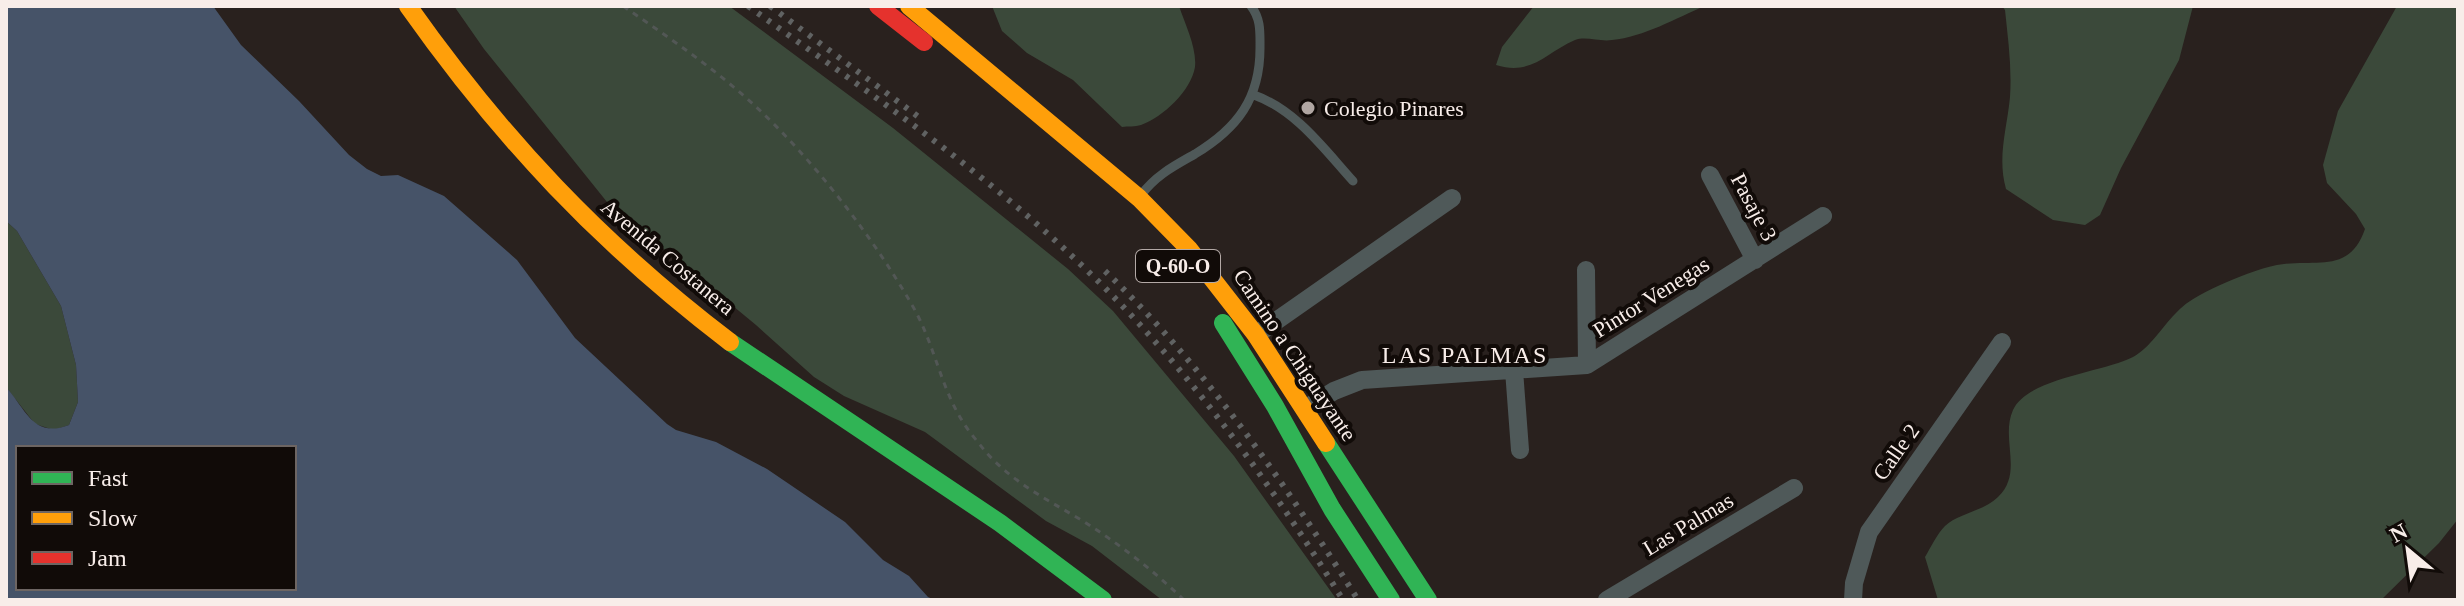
<svg xmlns="http://www.w3.org/2000/svg" width="2464" height="606" viewBox="0 0 2464 606" font-family="'Times New Roman',serif">
  <style>
    .green { fill: #3b493a }
    .water { fill: #465368; fill-rule: evenodd }
    .lines { fill: none; stroke-linecap: round; stroke-linejoin: round }
    .path { stroke: #525755; stroke-width: 3; stroke-dasharray: 6 6; stroke-linecap: butt }
    .lane { stroke: #4f5959; stroke-width: 9 }
    .street { stroke: #4f5959; stroke-width: 18 }
    .fast { stroke: #30b455; stroke-width: 18 }
    .slow { stroke: #ff9f0a; stroke-width: 18 }
    .jam { stroke: #e5322d; stroke-width: 18 }
    .rail { stroke: #606262; stroke-width: 6; stroke-dasharray: 4 8; stroke-linecap: butt }
    .poi-dot { fill: #b0a6a2; stroke: #110b08; stroke-width: 3 }
    .labels { text-anchor: middle; dominant-baseline: central; stroke-width: 8; stroke-linejoin: round; paint-order: stroke }
    .shield { fill: #110b08; stroke: #b3a9a6; stroke-width: 2 }
    .shield-label { font-size: 20px; font-weight: bold; fill: #f8ede9 }
    .poi-label { font-size: 22px; fill: #f8ede9; stroke: #110b08; text-anchor: start }
    .street-label { font-size: 22px; fill: #f8ede9; stroke: #110b08 }
    .neighbourhood-label { font-size: 24px; letter-spacing: 2px; fill: #f8ede9; stroke: #110b08 }
  </style>
  <rect width="100%" height="100%" fill="#29211e"/>
  <path class="green" d="M454,6H729L893,128L1068,269L1113,311L1234,456L1337,600H1162L1092,546L1046,521L925,432L844,396L814,377L756,325L607,202L484,49Z
    M992,6H1179C1185,24 1197,48 1195,67C1191,91 1163,117 1141,125C1135,127 1128,126 1122,127L1073,80L1027,53L1002,31Z
    M1534,6H1705C1676,18 1644,37 1612,40C1600,42 1586,36 1575,40C1545,53 1532,76 1496,65L1502,47Z
    M2002,6H2193L2179,60L2121,168L2100,215L2085,225L2053,220L2006,189C1997,157 2007,129 2010,97C2012,68 2008,39 2005,10Z
    M2397,6H2458V519L2439,543L2381,600H1938L1925,557C1931,547 1937,534 1945,526C1959,513 1984,511 1998,497C2024,472 2000,439 2013,410C2027,378 2105,372 2133,357C2150,348 2162,327 2175,314C2188,299 2209,290 2227,282C2244,275 2265,266 2284,264C2320,260 2350,272 2365,229L2356,214L2327,183L2323,165L2338,111Z
    M6,221L17,231L61,306L76,365L78,402L69,425L54,430L35,424L6,387Z"/>
  <path class="water" d="M6,6H213L241,45L299,101L349,155L367,169L381,176L398,175L444,196L517,260L575,338L667,424L676,430L716,442L767,469L845,522L883,560L909,576L928,597L935,600H6V387C26,409 33,439 69,425L78,402L76,365L61,306L17,231L6,221ZM18,448H294V588H18Z"/>
  <g class="lines">
    <path class="path" d="M623,6C668,37 714,68 754,105C812,158 873,237 912,305C934,342 940,386 963,422C969,432 978,442 985,451C1013,483 1048,500 1083,521C1119,544 1153,570 1184,600"/>
    <path class="lane" d="M1254,95C1296,110 1324,149 1353,181
      M1141,195C1156,175 1174,166 1195,154C1238,128 1260,98 1260,48C1260,32 1261,19 1251,6"/>
    <path class="street" d="M1710,175L1755,260
      M1586,270L1587,365
      M1256,335L1452,198
      M1514,370L1520,450
      M1305,409L1334,391L1362,380L1587,365L1823,216
      M1607,600L1794,488
      M1853,600L1854,583L1869,532L2002,342"/>
    <path class="fast" d="M1223,323L1275,406L1332,509L1391,600
      M730,342L1000,523L1103,600
      M1326,443L1428,600"/>
    <path class="slow" d="M408,6C502,139 600,243 730,342
      M909,6L1139,198L1189,249L1256,335L1326,443"/>
    <path class="jam" d="M878,6L924,42"/>
    <path class="rail" d="M748,6C859,86 975,164 1074,258C1181,358 1266,476 1343,600
      M770,6L920,118
      M1105,271C1206,368 1284,482 1358,600"/>
  </g>
  <circle class="poi-dot" cx="1308" cy="108" r="8"/>
  <g class="labels">
    <rect class="shield" x="1136" y="250" width="84" height="32" rx="6"/>
    <g class="shield-label">
      <text x="1178" y="266">Q-60-O</text>
    </g>
    <g class="poi-label">
      <text x="1324" y="108">Colegio Pinares</text>
    </g>
    <g class="street-label">
      <text transform="translate(1754 207) rotate(62)">Pasaje 3</text>
      <text transform="translate(668 257) rotate(40)">Avenida Costanera</text>
      <text transform="translate(1651 297) rotate(-32)">Pintor Venegas</text>
      <text transform="translate(1295 355) rotate(56)">Camino a Chiguayante</text>
      <text transform="translate(1896 452) rotate(-55)">Calle 2</text>
      <text transform="translate(1688 524) rotate(-31)">Las Palmas</text>
    </g>
    <g class="neighbourhood-label">
      <text x="1465" y="355">LAS PALMAS</text>
    </g>
  </g>
  <rect width="2464" height="606" fill="none" stroke="#f8ede9" stroke-width="16"/>
  <rect x="16" y="446" width="280" height="144" fill="#110b08" stroke="#6d6562" stroke-width="2"/>
  <rect x="32" y="472" width="40" height="12" fill="#30b455" stroke="#6d6562" stroke-width="2"/>
  <text x="88" y="486" font-size="24" fill="#f8ede9">Fast</text>
  <rect x="32" y="512" width="40" height="12" fill="#ff9f0a" stroke="#6d6562" stroke-width="2"/>
  <text x="88" y="526" font-size="24" fill="#f8ede9">Slow</text>
  <rect x="32" y="552" width="40" height="12" fill="#e5322d" stroke="#6d6562" stroke-width="2"/>
  <text x="88" y="566" font-size="24" fill="#f8ede9">Jam</text>
  <g transform="translate(2408 550) rotate(331)" stroke="#110b08" stroke-width="6" paint-order="stroke">
  <path d="M0-6L14 30L0 20L-14 30Z" fill="#f8ede9"/>
  <text y="-12" font-size="22" font-weight="bold" text-anchor="middle" fill="#f8ede9">N</text>
  </g>
</svg>
